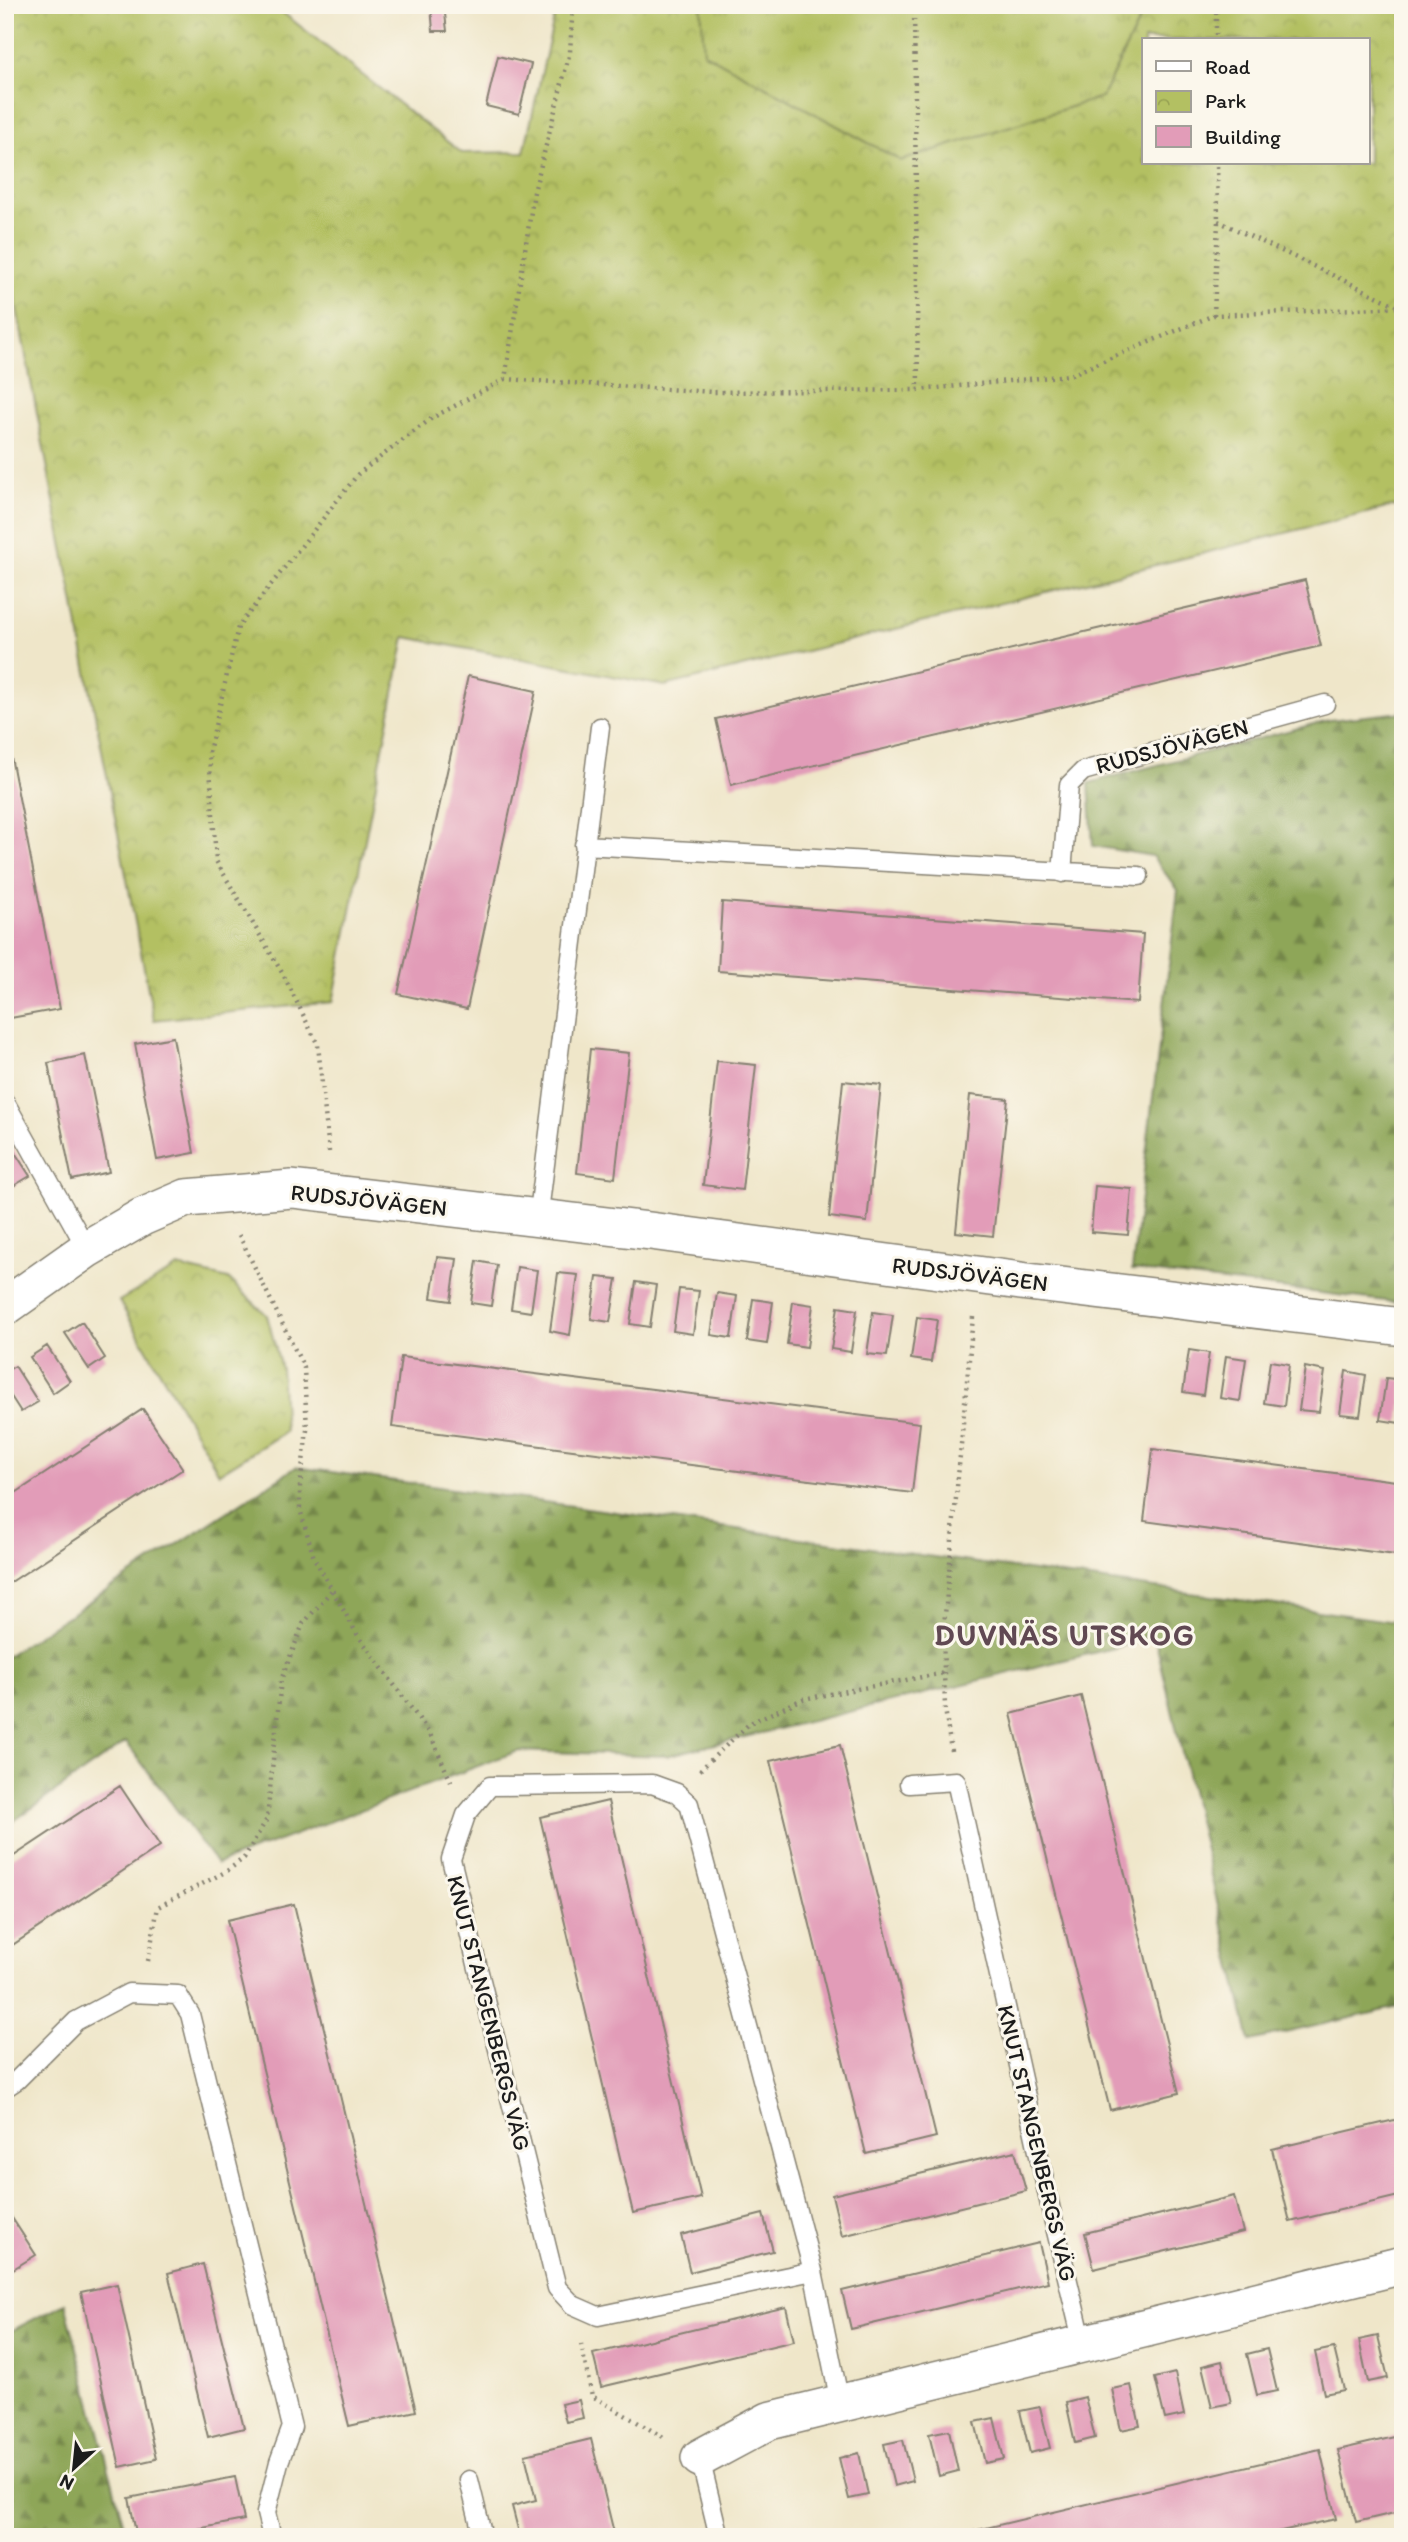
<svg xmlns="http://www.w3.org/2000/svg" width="1408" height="2542" viewBox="0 0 1408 2542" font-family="Itim,sans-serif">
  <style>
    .grass { fill: url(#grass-tufts); stroke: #686e3f; stroke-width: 2 }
    .forest { fill: url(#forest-firs); stroke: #55613a; stroke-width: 2 }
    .park { fill: url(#park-crowns); stroke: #686e3f; stroke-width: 2; fill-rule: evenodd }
    .building { fill: #e29cb8 }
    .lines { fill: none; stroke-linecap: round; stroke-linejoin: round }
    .service-casing { stroke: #868172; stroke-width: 21 }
    .minor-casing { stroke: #868172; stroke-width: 40 }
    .path { stroke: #868172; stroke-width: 4.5; stroke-dasharray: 2 5; stroke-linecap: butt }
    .service { stroke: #fff; stroke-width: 18 }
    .minor { stroke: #fff; stroke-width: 37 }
    .labels { text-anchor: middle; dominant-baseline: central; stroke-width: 6; stroke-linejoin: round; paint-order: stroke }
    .street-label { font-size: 23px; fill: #1c1c1c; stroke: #fbf7ec }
    .district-label { font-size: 30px; font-weight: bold; letter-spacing: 2px; fill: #614953; stroke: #fbf7ec }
  </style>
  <defs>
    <pattern id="grass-tufts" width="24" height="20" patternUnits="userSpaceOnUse" patternTransform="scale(1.75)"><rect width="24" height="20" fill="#b3c062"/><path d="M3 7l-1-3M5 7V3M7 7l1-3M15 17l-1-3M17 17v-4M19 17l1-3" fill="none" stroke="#99a454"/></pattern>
    <pattern id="forest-firs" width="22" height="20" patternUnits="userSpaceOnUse" patternTransform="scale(1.75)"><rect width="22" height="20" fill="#8ea658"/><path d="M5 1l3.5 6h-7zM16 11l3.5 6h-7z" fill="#738648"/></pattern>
    <pattern id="park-crowns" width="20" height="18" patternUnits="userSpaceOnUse" patternTransform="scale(1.75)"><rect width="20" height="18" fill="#b3c062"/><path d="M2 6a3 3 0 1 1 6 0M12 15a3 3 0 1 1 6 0" fill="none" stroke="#99a454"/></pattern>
  </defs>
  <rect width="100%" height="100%" fill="#fbf7ec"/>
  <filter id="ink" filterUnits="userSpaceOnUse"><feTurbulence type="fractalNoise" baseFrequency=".0143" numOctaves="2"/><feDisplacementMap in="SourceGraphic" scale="14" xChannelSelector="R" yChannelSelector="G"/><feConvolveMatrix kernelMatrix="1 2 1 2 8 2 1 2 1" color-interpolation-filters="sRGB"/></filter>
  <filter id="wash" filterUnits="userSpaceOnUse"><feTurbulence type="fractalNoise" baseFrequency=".00686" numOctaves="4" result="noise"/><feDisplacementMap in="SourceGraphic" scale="28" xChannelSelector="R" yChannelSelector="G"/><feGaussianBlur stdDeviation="1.57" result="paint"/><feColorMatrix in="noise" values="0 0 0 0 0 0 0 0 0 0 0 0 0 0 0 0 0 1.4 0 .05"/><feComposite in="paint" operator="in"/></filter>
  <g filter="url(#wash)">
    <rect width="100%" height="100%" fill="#efe6c9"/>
    <path class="grass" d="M701,5H1147L1102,97L901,161L703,53Z"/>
    <path class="forest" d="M1403,712V1303L1132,1270L1178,890L1152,856L1093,846L1089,783L1329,720Z
      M296,1467L1403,1623V2006L1250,2041L1155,1638L666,1756L518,1751L217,1864L126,1742L5,1827V1657Z
      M65,2303L127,2537H5V2334Z"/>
    <path class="park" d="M5,5H273L462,153L524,152L557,5H701L704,53L901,161L1102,97L1147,5H1403V504L665,686L405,637L333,1002L154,1020L5,247ZM1144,40H1368V163H1144Z
      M178,1267L228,1279L267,1315L281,1369L285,1432L219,1473L119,1301Z"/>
    <g id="blocks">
      <path class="building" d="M431,5H444L447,31H433Z
        M498,56L531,64L519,114L486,106Z
        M1305,580L1321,646L731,785L716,719Z
        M468,676L536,691L467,1009L398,994Z
        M5,726L60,1009L5,1019Z
        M722,902L1143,934L1138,1003L718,971Z
        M173,1037L194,1153L157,1160L135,1044Z
        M590,1049L629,1053L615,1178L577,1173Z
        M85,1055L109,1172L72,1180L48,1063Z
        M717,1061L756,1065L742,1190L703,1185Z
        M843,1081L881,1085L867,1222L829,1217Z
        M970,1095L1008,1099L993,1236L956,1232Z
        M5,1137L30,1176L5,1191Z
        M1095,1186L1132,1189L1128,1235L1091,1232Z
        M437,1257L457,1259L451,1301L431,1298Z
        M477,1261L497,1265L491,1306L471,1303Z
        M517,1267L537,1270L531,1312L511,1309Z
        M558,1273L578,1275L570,1335L550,1331Z
        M597,1277L617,1279L610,1322L591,1319Z
        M636,1282L656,1285L650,1327L630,1324Z
        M679,1289L699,1291L693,1334L673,1331Z
        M717,1293L737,1296L731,1338L711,1335Z
        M753,1299L773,1302L767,1344L747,1341Z
        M793,1302L813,1305L807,1347L787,1344Z
        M838,1307L857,1310L851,1352L831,1349Z
        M873,1312L893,1315L887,1356L867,1354Z
        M917,1317L937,1320L931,1362L911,1359Z
        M82,1322L105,1358L89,1369L65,1333Z
        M47,1346L70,1381L53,1393L30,1357Z
        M1189,1350L1209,1353L1203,1395L1183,1392Z
        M1226,1356L1246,1359L1240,1401L1220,1398Z
        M401,1357L920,1423L912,1493L392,1427Z
        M1270,1361L1289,1364L1284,1406L1264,1403Z
        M15,1366L38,1402L21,1412L5,1387V1372Z
        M1305,1367L1325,1371L1319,1412L1299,1410Z
        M1346,1371L1366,1375L1360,1416L1340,1414Z
        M1386,1378L1403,1380L1400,1423L1380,1420Z
        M143,1409L183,1469L5,1586V1500Z
        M1153,1449L1403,1482V1556L1144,1521Z
        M1081,1696L1179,2093L1110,2110L1011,1714Z
        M840,1745L936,2137L866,2154L770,1761Z
        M120,1786L160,1846L5,1950V1862Z
        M608,1801L701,2198L633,2213L540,1817Z
        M294,1904L416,2411L349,2426L227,1920Z
        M1403,2118V2195L1290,2222L1272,2149Z
        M1015,2151L1026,2191L842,2236L832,2195Z
        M1234,2196L1243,2232L1094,2269L1085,2233Z
        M5,2207L36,2255L5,2274Z
        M763,2214L773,2251L690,2272L681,2235Z
        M1039,2243L1048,2282L851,2329L842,2291Z
        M203,2264L244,2428L208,2437L168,2273Z
        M117,2284L156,2459L120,2467L81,2292Z
        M786,2307L794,2341L601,2387L593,2354Z
        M1378,2336L1388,2378L1368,2382L1359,2340Z
        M1334,2348L1344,2390L1324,2394L1315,2352Z
        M1267,2349L1277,2391L1257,2395L1247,2354Z
        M1222,2361L1231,2403L1212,2407L1202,2366Z
        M1175,2373L1184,2415L1165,2419L1155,2378Z
        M1131,2385L1140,2426L1121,2430L1112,2389Z
        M1085,2397L1095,2438L1075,2443L1066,2402Z
        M579,2400L583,2418L566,2422L561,2404Z
        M1040,2407L1050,2448L1030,2453L1020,2411Z
        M994,2418L1004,2459L985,2463L975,2422Z
        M949,2430L958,2471L939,2476L929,2434Z
        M1403,2435V2511L1356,2522L1338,2450Z
        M591,2439L615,2537H520L512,2506L536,2500L525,2455Z
        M903,2440L913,2481L894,2486L884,2444Z
        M1320,2449L1336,2519L1290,2529L1256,2537H948Z
        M859,2453L868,2495L849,2499L839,2458Z
        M235,2477L244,2520L156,2537H137L129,2498Z"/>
    </g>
  </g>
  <g filter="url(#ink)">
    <use href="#blocks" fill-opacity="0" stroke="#868172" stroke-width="2"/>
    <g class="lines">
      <defs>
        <path id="service" d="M584,845L1139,876
          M1062,873L1069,785L1083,771L1325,704
          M5,1102L87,1249
          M538,1220L600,727
          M909,1784L956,1781L1051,2210L1083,2344
          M5,2088L17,2080L76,2021L129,1993L178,1995L190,2014L292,2427L279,2462L266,2513L272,2537
          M813,2271L689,1804L677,1793L652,1784L490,1786L466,1815L451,1859L557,2288L573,2305L598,2316L813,2271L840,2403
          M700,2458L719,2537
          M469,2480L483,2537"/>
        <path id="minor" d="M5,1307L87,1249L142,1217L186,1198L292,1189L650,1231L1028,1282L1403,1327
          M700,2458L769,2421L1403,2265"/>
      </defs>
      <use href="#service" class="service-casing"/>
      <use href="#minor" class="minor-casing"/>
      <path class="path" d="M914,5L918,390
        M1216,5V40
        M1218,221L1400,307
        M1214,315L1218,221L1217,163
        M505,379L713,392L918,390L1070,375L1214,315L1403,307
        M329,1152L318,1045L284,976L216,861L209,752L238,627L358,474L432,418L505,379L534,192L570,52L573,5
        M239,1235L304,1368L307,1430L300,1486V1509L314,1558L357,1634L430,1734L451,1782
        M951,1751L945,1708L943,1636L973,1317
        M700,1770L750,1723L803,1699L944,1673
        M148,1961L158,1907L227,1871L244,1858L267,1819L281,1680L303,1624L332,1590
        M581,2344L592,2396L665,2438"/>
      <use href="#service" class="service"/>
      <use href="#minor" class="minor"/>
    </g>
  </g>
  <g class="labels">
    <g class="street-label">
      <text transform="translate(1172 746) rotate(-15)">RUDSJÖVÄGEN</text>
      <text transform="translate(369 1200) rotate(6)">RUDSJÖVÄGEN</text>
      <text transform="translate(970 1274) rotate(7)">RUDSJÖVÄGEN</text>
      <text transform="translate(489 2013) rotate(76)">KNUT STANGENBERGS VÄG</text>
      <text transform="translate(1037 2143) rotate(77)">KNUT STANGENBERGS VÄG</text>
    </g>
    <g class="district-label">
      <text x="1065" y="1634">DUVNÄS UTSKOG</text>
    </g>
  </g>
  <rect width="1408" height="2542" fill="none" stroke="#fbf7ec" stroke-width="28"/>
  <rect x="1142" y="38" width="228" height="126" fill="#fbf7ec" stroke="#a29f99" stroke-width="2"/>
  <rect x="1156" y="61" width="35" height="10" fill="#ffffff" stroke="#a29f99" stroke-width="2"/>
  <text x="1205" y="74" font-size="21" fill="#1c1c1c">Road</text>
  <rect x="1156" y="91" width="35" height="21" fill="url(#park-crowns)" stroke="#a29f99" stroke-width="2"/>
  <text x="1205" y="108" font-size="21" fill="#1c1c1c">Park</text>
  <rect x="1156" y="126" width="35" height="21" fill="#e29cb8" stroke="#a29f99" stroke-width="2"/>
  <text x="1205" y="144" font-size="21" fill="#1c1c1c">Building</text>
  <g transform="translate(74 2468) rotate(207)" stroke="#fbf7ec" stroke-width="5" paint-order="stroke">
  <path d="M0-5L12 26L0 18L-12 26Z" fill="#1c1c1c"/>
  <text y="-10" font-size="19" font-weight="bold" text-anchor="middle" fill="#1c1c1c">N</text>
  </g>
</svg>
